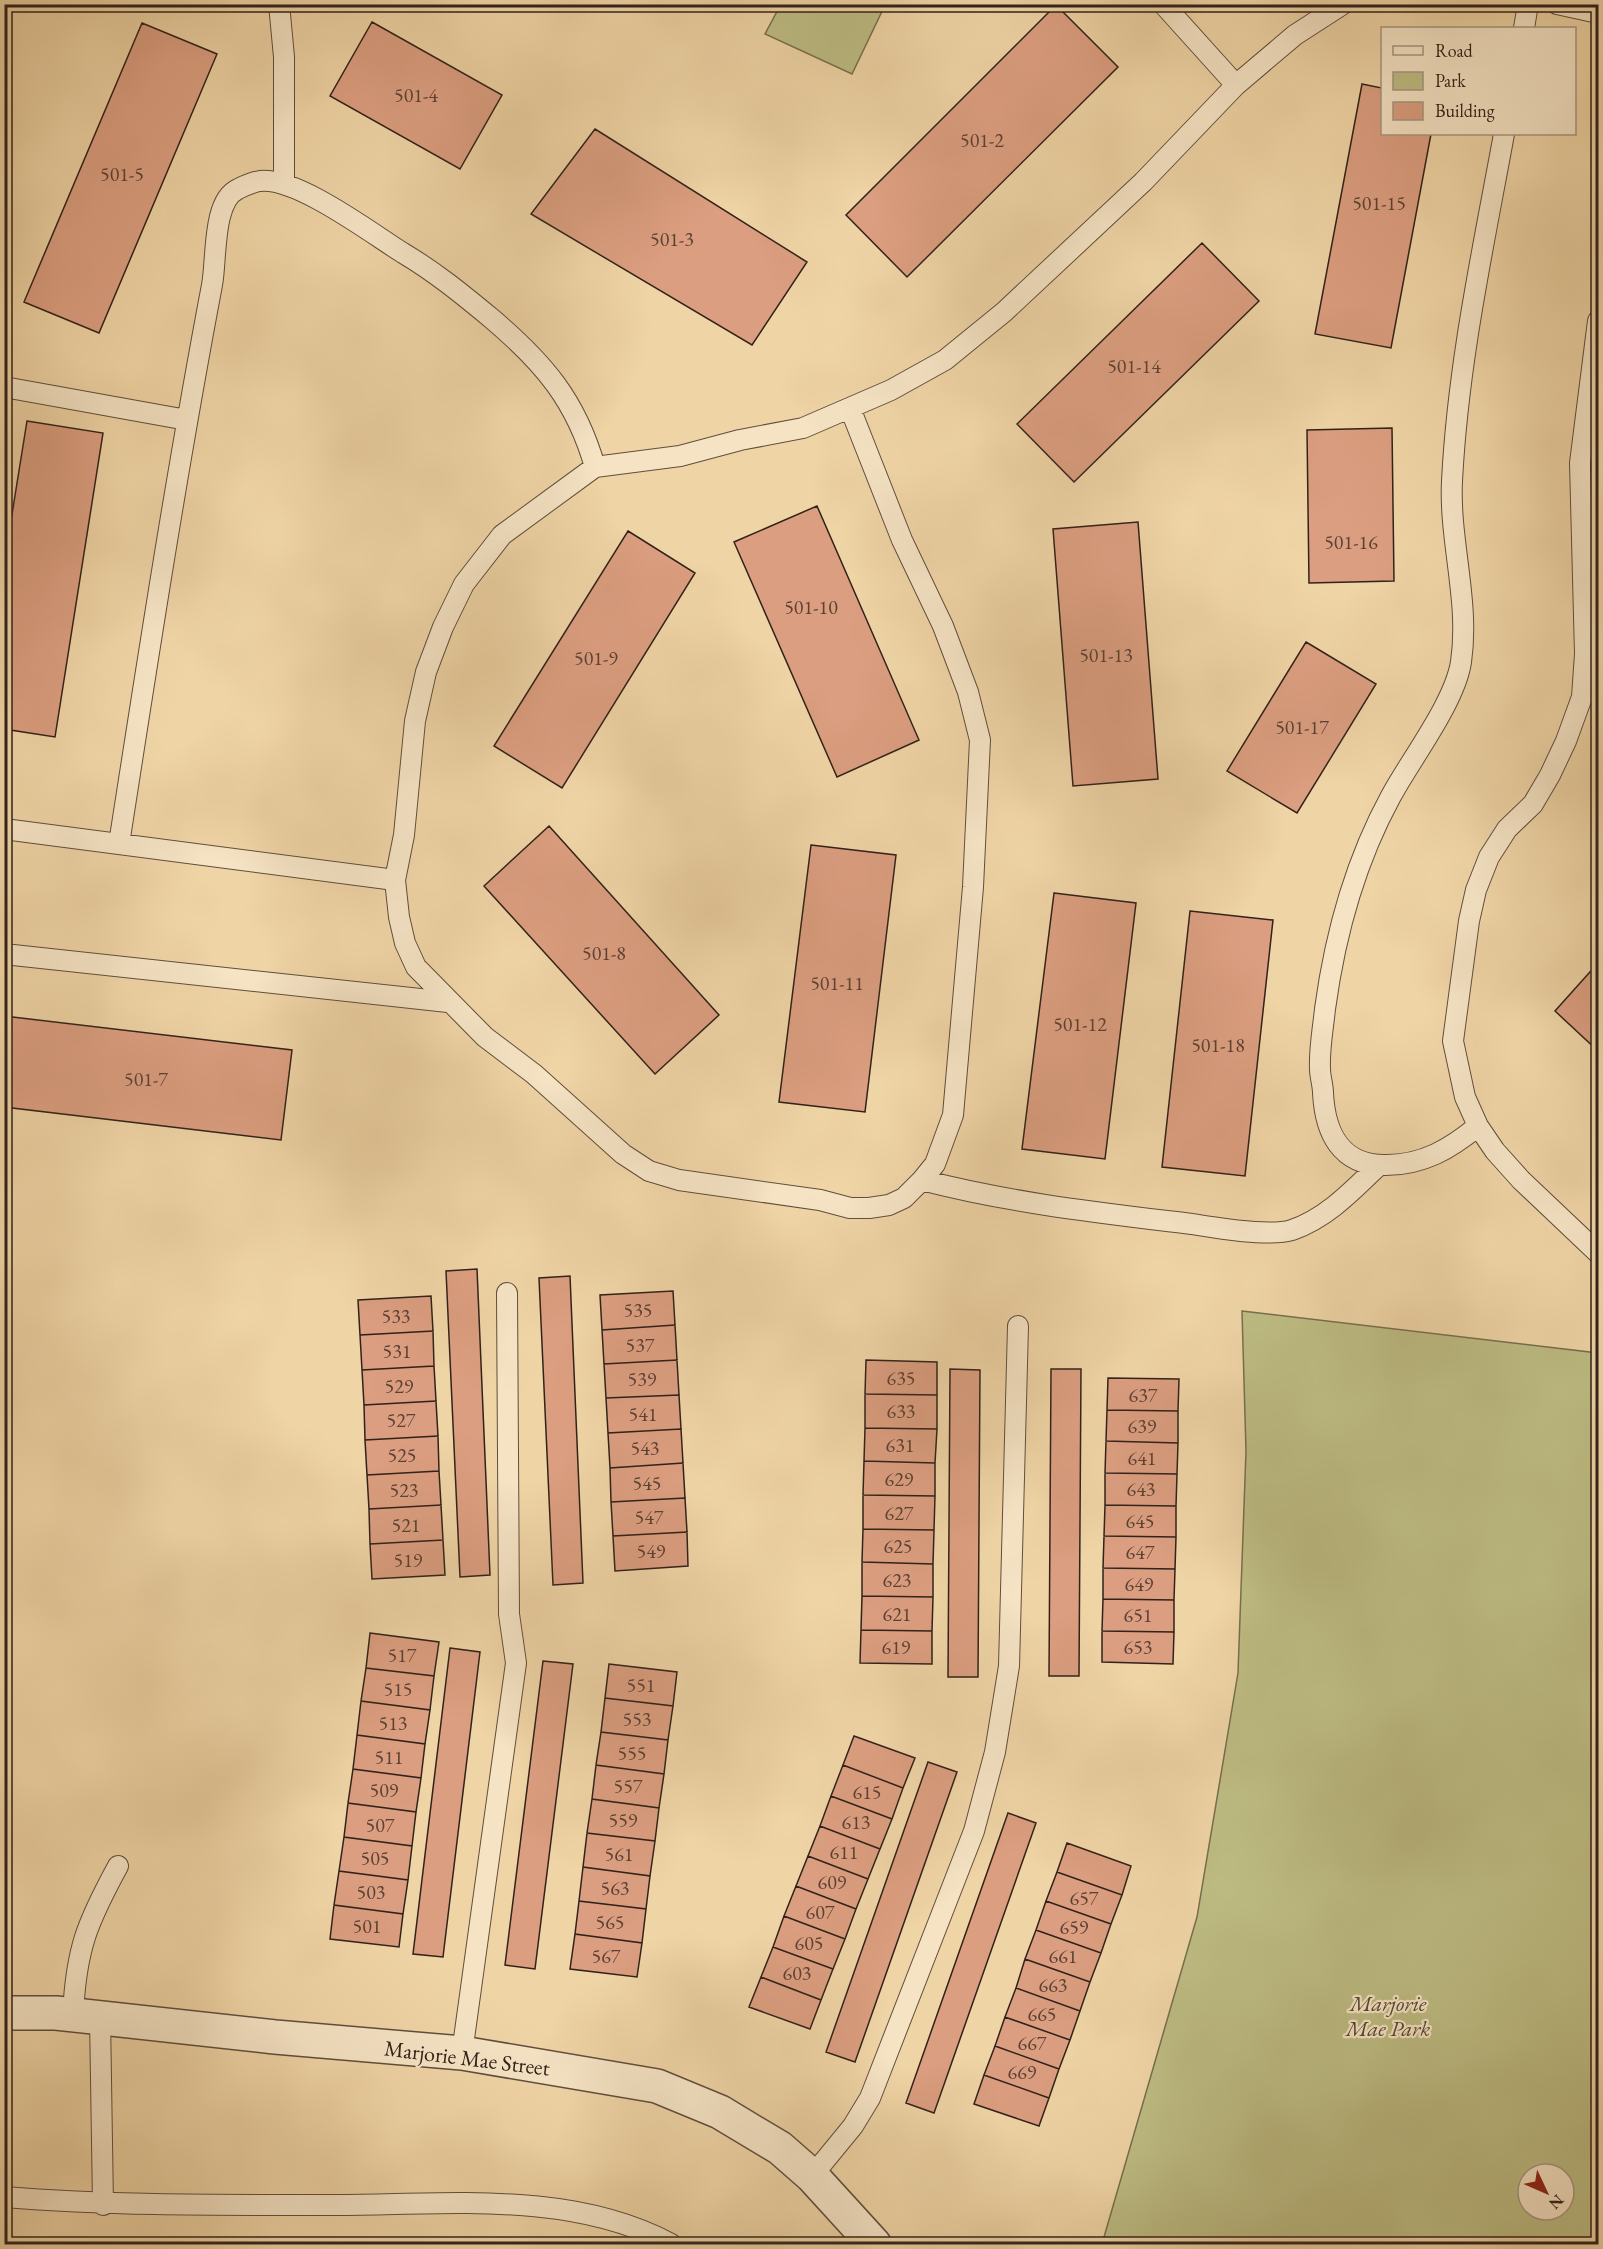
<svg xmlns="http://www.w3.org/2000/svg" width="1603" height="2249" viewBox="0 0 1603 2249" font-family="'EB Garamond',serif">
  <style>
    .green { fill: #bdbc83; stroke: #776f4e; stroke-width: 1.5; fill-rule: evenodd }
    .building { fill: #db9e80; stroke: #31221a; stroke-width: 1.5 }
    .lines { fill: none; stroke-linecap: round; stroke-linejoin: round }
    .lane-casing { stroke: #604e3d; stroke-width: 22 }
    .street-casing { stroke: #604e3d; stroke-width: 36 }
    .lane { stroke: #f5e3c4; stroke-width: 20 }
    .street { stroke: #f5e3c4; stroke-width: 33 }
    .labels { text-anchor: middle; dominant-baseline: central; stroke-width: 4.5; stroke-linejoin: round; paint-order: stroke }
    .number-label { font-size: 20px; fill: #5c4134 }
    .park-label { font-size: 22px; font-style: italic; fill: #544834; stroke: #f5e3c4 }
    .street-label { font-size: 22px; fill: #31221a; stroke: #f5e3c4 }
  </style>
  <rect width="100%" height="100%" fill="#efd4a5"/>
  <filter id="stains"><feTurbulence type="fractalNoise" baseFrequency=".00333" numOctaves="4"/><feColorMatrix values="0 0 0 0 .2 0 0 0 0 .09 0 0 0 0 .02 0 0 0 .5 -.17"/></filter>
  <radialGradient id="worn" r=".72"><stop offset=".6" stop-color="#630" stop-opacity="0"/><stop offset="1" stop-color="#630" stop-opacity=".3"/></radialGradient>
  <path class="green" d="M781,4H885V5L852,74L765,34Z
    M1242,1311L1598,1353V2244H1102L1197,1917L1238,1673L1246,1451ZM1528,2174H1564V2210H1528Z"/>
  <path class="building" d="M1056,5L1118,67L907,277L846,215Z
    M372,22L502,95L460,169L330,96Z
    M142,23L217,54L99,333L24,302Z
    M1362,84L1382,88V134H1431L1391,348L1315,334Z
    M595,129L807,262L752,345L531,214Z
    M1202,243L1259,301L1074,482L1017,424Z
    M27,421L103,433L55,737L4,729V564Z
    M1392,428L1394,581L1309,583L1307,430Z
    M817,506L919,740L837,777L734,542Z
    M1138,522L1158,779L1073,786L1053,529Z
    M628,531L695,573L562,788L494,746Z
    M1306,642L1376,684L1297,813L1227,771Z
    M549,826L719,1015L655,1074L484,886Z
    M811,845L896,855L865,1112L779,1102Z
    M1054,893L1136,903L1105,1159L1022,1149Z
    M1190,911L1273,920L1245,1176L1162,1167Z
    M1598,963V1051L1555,1011Z
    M4,1016L292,1050L281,1140L4,1107Z
    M477,1269L490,1575L460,1577L446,1271Z
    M570,1276L583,1583L553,1585L539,1278Z
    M673,1291L675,1325L602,1330L600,1295Z
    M431,1296L433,1331L360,1335L358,1300Z
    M675,1325L677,1360L604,1364L602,1330Z
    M433,1331L434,1366L362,1370L360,1335Z
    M677,1360L679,1395L606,1398L604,1364Z
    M866,1360L937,1362V1395L865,1394Z
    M434,1366L436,1401L364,1405L362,1370Z
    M950,1369L980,1370L978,1677H948Z
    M1051,1369H1081L1079,1676H1049Z
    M1108,1378L1179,1379L1178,1411L1107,1410Z
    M865,1394L937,1395V1429L865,1428Z
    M679,1395L681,1429L608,1433L606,1398Z
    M436,1401L438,1436L365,1440L364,1405Z
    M1107,1410L1178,1411V1443L1106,1441Z
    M865,1428L937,1429L935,1463L864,1461Z
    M681,1429L683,1463L610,1468L608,1433Z
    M438,1436L439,1471L367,1475L365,1440Z
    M1106,1441L1178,1443L1177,1474L1105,1473Z
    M864,1461L935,1463V1496L863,1495Z
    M683,1463L685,1498L611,1502L610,1468Z
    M439,1471L441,1505L369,1509L367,1475Z
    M1105,1473L1177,1474L1176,1506L1105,1505Z
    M863,1495L935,1496L934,1530L863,1529Z
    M685,1498L687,1532L613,1536L611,1502Z
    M441,1505L443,1540L370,1544L369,1509Z
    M1105,1505L1176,1506V1537L1104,1536Z
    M863,1529L934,1530L933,1564L862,1562Z
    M687,1532L688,1566L615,1571L613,1536Z
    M1104,1536L1176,1537L1175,1569L1103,1568Z
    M443,1540L445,1575L372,1579L370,1544Z
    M862,1562L933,1564V1597L862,1596Z
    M1103,1568L1175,1569L1174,1600L1103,1599Z
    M862,1596L933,1597L932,1631L861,1630Z
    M1103,1599L1174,1600V1632L1102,1631Z
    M861,1630L932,1631V1664L860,1663Z
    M1102,1631L1174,1632L1173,1664L1102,1662Z
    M370,1633L439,1642L434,1676L366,1668Z
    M450,1648L480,1652L443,1957L413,1954Z
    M543,1661L573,1664L535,1969L505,1965Z
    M609,1664L677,1672L673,1706L605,1698Z
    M366,1668L434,1676L430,1710L361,1701Z
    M605,1698L673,1706L668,1740L601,1732Z
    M361,1701L430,1710L425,1744L357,1735Z
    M601,1732L668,1740L664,1774L596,1765Z
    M357,1735L425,1744L421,1778L353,1769Z
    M854,1736L915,1758L903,1788L843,1765Z
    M928,1762L957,1772L855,2062L826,2052Z
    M596,1765L664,1774L659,1808L592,1799Z
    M843,1765L903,1788L892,1819L831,1796Z
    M353,1769L421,1778L416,1812L348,1803Z
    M831,1796L892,1819L880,1849L820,1826Z
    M592,1799L659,1808L655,1841L587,1833Z
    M348,1803L416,1812L412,1846L344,1837Z
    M1008,1813L1036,1823L934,2113L906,2103Z
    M820,1826L880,1849L868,1879L808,1856Z
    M587,1833L655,1841L650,1876L583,1867Z
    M344,1837L412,1846L408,1880L339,1871Z
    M1067,1843L1131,1866L1122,1895L1057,1872Z
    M808,1856L868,1879L856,1909L796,1886Z
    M583,1867L650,1876L646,1909L579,1901Z
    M339,1871L408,1880L403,1914L334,1905Z
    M1057,1872L1122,1895L1111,1924L1046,1901Z
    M796,1886L856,1909L845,1939L784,1916Z
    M579,1901L646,1909L642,1943L575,1934Z
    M1046,1901L1111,1924L1101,1953L1036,1930Z
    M334,1905L403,1914L399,1947L330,1939Z
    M784,1916L845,1939L833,1969L773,1947Z
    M1036,1930L1101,1953L1090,1982L1025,1959Z
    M575,1934L642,1943L637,1977L570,1969Z
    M773,1947L833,1969L821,2000L761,1977Z
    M1025,1959L1090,1982L1080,2011L1016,1988Z
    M761,1977L821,2000L810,2029L749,2007Z
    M1016,1988L1080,2011L1070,2040L1005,2017Z
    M1005,2017L1070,2040L1059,2069L995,2046Z
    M995,2046L1059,2069L1049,2098L984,2075Z
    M984,2075L1049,2098L1039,2126L974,2104Z"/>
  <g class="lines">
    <defs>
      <path id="lane" d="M279,4L284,57V184
        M1163,4L1236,85
        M1557,4L1598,13
        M1524,28L1528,4
        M1598,321L1580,463L1585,654L1582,697L1566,741L1550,775L1533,804L1507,829L1489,857L1476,890L1469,921L1453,1041L1465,1097L1478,1126L1495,1151L1521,1180L1598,1253
        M4,387L187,420
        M850,408L902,540L943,626L968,692L980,740L973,887L953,1115L935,1164L922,1180L904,1198L889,1205L869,1208H850L820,1200L679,1180L649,1171L623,1154L534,1074L485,1037L416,967L405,943L399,917L395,880L404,835L415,721L426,672L443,627L464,584L502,535L595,467L680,456L740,440L803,428L891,390L945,360L1004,312L1143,182L1236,85L1295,35L1343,4
        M4,829L395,880
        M119,844C148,657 177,470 212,285C217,259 212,201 238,189C244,186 254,182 260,181C297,177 371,233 403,253C435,272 462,294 491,318C543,362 576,400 595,467
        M4,954L448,1002
        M1478,1126C1450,1149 1423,1165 1386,1165C1340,1166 1325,1132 1323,1093C1323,1085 1320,1077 1320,1069C1319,1049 1323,1029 1325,1009C1335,935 1355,862 1391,796C1411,759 1455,702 1461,662C1470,601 1449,541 1452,481C1458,363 1483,249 1504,134
        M922,1180C1010,1203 1102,1213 1192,1224C1216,1228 1269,1237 1292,1230C1327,1218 1353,1190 1379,1165
        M73,2015C76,1949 87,1923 118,1866
        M100,2017L103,2205
        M462,2053L516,1663L509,1614L507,1293
        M812,2176L853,2126L870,2098L974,1831L995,1752L1009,1666L1018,1326
        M4,2197C115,2206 225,2205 336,2205C446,2205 571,2190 671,2244"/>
      <path id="street" d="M4,2013H56L275,2037L462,2053L657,2086L720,2112L780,2148L812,2176L874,2244"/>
    </defs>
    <use href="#lane" class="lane-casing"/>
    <use href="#street" class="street-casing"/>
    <use href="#lane" class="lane"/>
    <use href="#street" class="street"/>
  </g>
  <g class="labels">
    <g class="number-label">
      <text x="416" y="95">501-4</text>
      <text x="982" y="140">501-2</text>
      <text x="122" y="174">501-5</text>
      <text x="1379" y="203">501-15</text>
      <text x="672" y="239">501-3</text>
      <text x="1134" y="366">501-14</text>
      <text x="1351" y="542">501-16</text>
      <text x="811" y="607">501-10</text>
      <text x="1106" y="655">501-13</text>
      <text x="596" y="658">501-9</text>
      <text x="1302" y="727">501-17</text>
      <text x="604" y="953">501-8</text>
      <text x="837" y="983">501-11</text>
      <text x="1080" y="1024">501-12</text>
      <text x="1218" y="1045">501-18</text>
      <text x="146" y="1079">501-7</text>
      <text x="638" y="1310">535</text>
      <text x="396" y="1316">533</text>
      <text x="640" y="1345">537</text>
      <text x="397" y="1351">531</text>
      <text x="901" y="1378">635</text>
      <text x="642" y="1379">539</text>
      <text x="399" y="1386">529</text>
      <text x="1143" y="1395">637</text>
      <text x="901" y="1411">633</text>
      <text x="643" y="1414">541</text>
      <text x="401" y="1420">527</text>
      <text x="1142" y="1426">639</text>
      <text x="900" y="1445">631</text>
      <text x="645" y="1448">543</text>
      <text x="402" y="1455">525</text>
      <text x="1142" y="1458">641</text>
      <text x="899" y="1479">629</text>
      <text x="647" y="1483">545</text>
      <text x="1141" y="1489">643</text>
      <text x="404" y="1490">523</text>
      <text x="899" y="1513">627</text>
      <text x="649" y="1517">547</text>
      <text x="1140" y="1521">645</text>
      <text x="406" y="1525">521</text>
      <text x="898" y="1546">625</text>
      <text x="651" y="1551">549</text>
      <text x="1140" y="1552">647</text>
      <text x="408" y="1560">519</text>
      <text x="897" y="1580">623</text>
      <text x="1139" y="1584">649</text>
      <text x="897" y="1614">621</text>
      <text x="1138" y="1615">651</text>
      <text x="896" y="1647">619</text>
      <text x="1138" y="1647">653</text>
      <text x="402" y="1655">517</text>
      <text x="641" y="1685">551</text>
      <text x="398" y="1689">515</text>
      <text x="637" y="1719">553</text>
      <text x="393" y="1723">513</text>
      <text x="632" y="1753">555</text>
      <text x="389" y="1757">511</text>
      <text x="628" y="1786">557</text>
      <text x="384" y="1790">509</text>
      <text x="867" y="1792">615</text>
      <text x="623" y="1820">559</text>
      <text x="856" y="1822">613</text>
      <text x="380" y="1825">507</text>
      <text x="844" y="1852">611</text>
      <text x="619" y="1854">561</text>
      <text x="375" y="1858">505</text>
      <text x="832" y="1882">609</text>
      <text x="615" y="1888">563</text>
      <text x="371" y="1892">503</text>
      <text x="1084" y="1898">657</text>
      <text x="820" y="1912">607</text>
      <text x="610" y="1922">565</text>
      <text x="367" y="1926">501</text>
      <text x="1074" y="1927">659</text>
      <text x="809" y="1943">605</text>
      <text x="606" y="1956">567</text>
      <text x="1063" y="1956">661</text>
      <text x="797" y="1973">603</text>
      <text x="1053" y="1985">663</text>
      <text x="1042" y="2014">665</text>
      <text x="1032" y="2043">667</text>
      <text x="1022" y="2072">669</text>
    </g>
    <g class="park-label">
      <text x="1388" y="2003">Marjorie<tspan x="1388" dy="25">Mae Park</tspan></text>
    </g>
    <g class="street-label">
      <text transform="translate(467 2058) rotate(7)">Marjorie Mae Street</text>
    </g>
  </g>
  <rect width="1603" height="2249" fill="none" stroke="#efd4a5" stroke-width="24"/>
  <rect x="6" y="6" width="1591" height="2237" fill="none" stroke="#31221a" stroke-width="3"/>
  <rect x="12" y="12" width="1579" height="2225" fill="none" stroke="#31221a" stroke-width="1.5"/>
  <rect x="1381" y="27" width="195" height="108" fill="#f5e3c4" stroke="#a79680" stroke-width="1.5"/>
  <rect x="1393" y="46" width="30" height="9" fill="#f5e3c4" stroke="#a79680" stroke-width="1.5"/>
  <text x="1435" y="57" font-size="18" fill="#31221a">Road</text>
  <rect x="1393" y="72" width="30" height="18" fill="#bdbc83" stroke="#a79680" stroke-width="1.5"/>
  <text x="1435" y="87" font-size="18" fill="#31221a">Park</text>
  <rect x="1393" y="102" width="30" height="18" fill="#db9e80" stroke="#a79680" stroke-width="1.5"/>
  <text x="1435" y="117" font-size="18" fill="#31221a">Building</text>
  <g transform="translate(1546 2192) rotate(134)"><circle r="28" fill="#f5e3c4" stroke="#a79680" stroke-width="1.5"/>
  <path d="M0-4.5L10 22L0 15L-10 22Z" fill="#8f2418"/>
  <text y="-9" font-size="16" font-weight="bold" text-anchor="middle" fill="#31221a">N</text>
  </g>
  <rect width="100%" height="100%" filter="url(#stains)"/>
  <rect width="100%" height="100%" fill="url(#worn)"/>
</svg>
